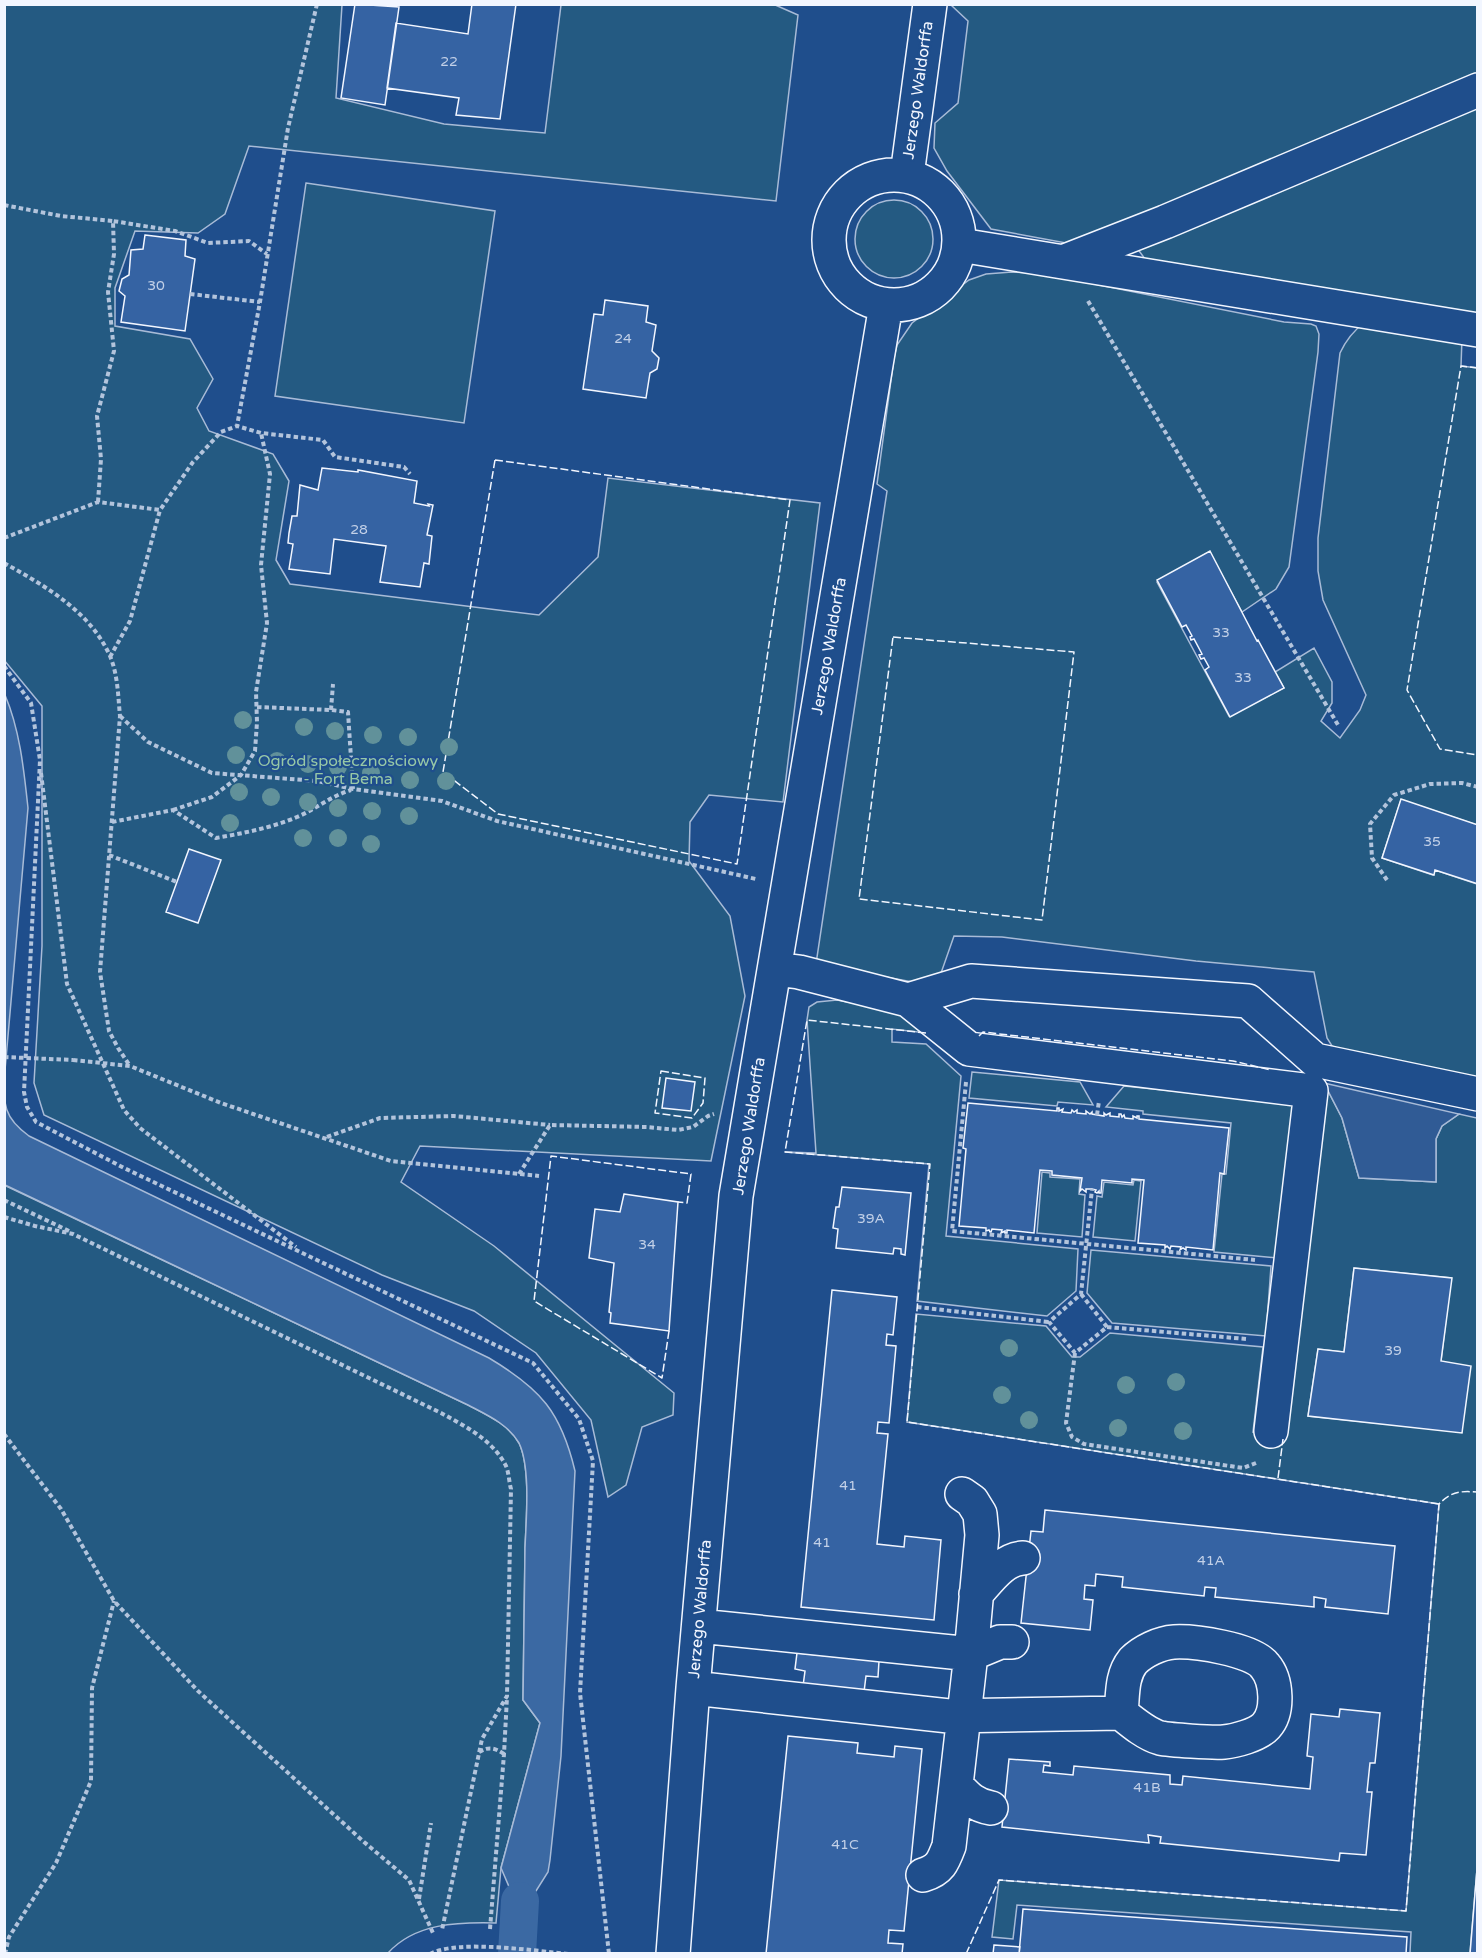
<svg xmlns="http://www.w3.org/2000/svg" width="1482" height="1958" viewBox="0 0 1482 1958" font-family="'Varela Round',sans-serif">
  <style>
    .green { fill: #245a82; stroke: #a8bbd7; stroke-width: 1.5; fill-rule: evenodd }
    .parking { fill: #305b95; stroke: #a8bbd7; stroke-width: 1.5 }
    .water { fill: #3b69a3; stroke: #a8bbd7; stroke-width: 1.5 }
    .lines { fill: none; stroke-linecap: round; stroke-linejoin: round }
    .canal { stroke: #3b69a3; stroke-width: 38 }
    .building { fill: #3563a3; stroke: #f2f6ff; stroke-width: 1.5 }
    .minor-casing { stroke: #f2f6ff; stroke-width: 36 }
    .path { stroke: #b3c4dc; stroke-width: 4; stroke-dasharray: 4.5 3; stroke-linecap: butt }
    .minor { stroke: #1f4e8c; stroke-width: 33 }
    .path-bridge { stroke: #b3c4dc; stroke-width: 4; stroke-dasharray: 4.5 3; stroke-linecap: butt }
    .fence { stroke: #f2f6ff; stroke-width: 1.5; stroke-dasharray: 8 3; stroke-linecap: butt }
    .tree { fill: #61919a }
    .labels { text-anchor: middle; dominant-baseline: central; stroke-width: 4.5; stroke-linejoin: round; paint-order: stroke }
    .number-label { font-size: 14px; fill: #c3d1e8 }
    .street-label { font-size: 16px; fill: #f2f6ff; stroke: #1f4e8c }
    .park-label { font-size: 16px; fill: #97c8a6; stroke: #1f4e8c }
  </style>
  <rect width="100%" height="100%" fill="#1f4e8c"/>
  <path class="green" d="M773,4L798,15L776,201L249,146L225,214L198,233L135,231L115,288V326L190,339L213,379L197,408L209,431L273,454L289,481L276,560L290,584L539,615L598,557L608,478L820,503L783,802L709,795L690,822L689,861L730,916L745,996L711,1161L420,1146L401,1182L494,1246L674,1393L673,1415L642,1427L626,1485L608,1497L591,1420L536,1353L474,1311L382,1275L44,1115L34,1083L42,946V706L4,660V5H342L336,98L444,124L545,133L561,5Z
    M951,5H1477V81L1106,236L1066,243L991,229L947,171L934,148L935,123L958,103L968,21Z
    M1477,102V314L1145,259L1137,248Z
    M306,183L495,211L464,423L275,396Z
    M855 239a39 39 0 1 1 78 0a39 39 0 1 1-78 0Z
    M1012,272L1039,273L1284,322L1311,324L1316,326L1319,334L1318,352L1289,567L1276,589L1242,612L1209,552L1157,582L1229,716L1284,688L1275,672L1314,648L1332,682V703L1321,721L1340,738L1360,710L1366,695L1323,600L1318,571V538L1340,353C1346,340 1353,331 1365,322L1462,338L1461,366L1478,368L1477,825L1401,800L1382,858L1433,875L1435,870L1477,884V1079L1345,1052L1332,1046L1327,1038L1314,972L1196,961L1002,937L954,936L940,976L918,983L816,964L887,491L877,484L894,358L897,345L912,323L969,280L986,274Z
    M837,1000L901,1012L927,1033L892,1029V1042L926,1044L961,1076L946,1236L1078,1249L1076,1291L1047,1316L917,1301L929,1164L785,1152L816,1153L807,1020L809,1007L817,1002Z
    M972,1072L1080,1082L1093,1105L1058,1102L1057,1106L969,1098Z
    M1324,1083L1342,1118L1359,1178L1436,1182V1139L1442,1126L1459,1114L1477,1118L1478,1857L1470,1953H1410L1411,1932L1017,1905L1013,1939L992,1937L999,1880L1406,1911L1439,1504L907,1422L916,1314L1046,1326L1072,1357H1080L1110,1333L1263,1347L1253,1432L1262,1430ZM1354,1268L1451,1278L1441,1361L1462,1432L1308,1416L1318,1349L1344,1352Z
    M1124,1086L1293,1103L1277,1258L1214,1252L1222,1174H1226L1231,1123L1143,1114V1111L1106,1107Z
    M1042,1172L1050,1173V1177L1080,1179L1079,1194L1085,1195L1082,1237L1037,1233Z
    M1134,1180L1141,1181L1135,1241L1093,1237L1097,1196L1102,1197L1104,1182L1133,1185Z
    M4,1185L468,1405C487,1415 508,1424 519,1443C531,1468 526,1521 525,1548C524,1599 524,1650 523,1700L540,1723L501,1868L496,1923C458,1922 415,1923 388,1953H5Z
    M1091,1250L1271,1266L1266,1336L1112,1323L1087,1293Z"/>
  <path class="parking" d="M1324,1083L1459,1114L1442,1126L1436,1139V1182L1359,1178L1342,1118Z"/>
  <path class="water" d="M5,695C20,730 24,771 28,808L5,1070C4,1102 1,1116 29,1136L489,1358C541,1389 561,1412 575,1471L561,1756L550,1860L548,1872L536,1891L524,1902L517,1900L513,1896L501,1868L540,1723L523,1700C524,1650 524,1599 525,1548C526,1521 531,1468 519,1443C508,1424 487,1415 468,1405L5,1185Z"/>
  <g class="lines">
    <path class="canal" d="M517,1954L520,1901"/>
  </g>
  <path class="building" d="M355,4L399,7L385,105L341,98Z
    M472,4H516L500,119L456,115L459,98L387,88L396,23L468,34Z
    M145,235L186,240L185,256L195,259L185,331L121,322L125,296L119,291L122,279L129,275L131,250L143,249Z
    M605,300L648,306L646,322L656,325L652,351L659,358L657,369L650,373L646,398L583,389L594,314L603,315Z
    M322,468L358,472V470L417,481L414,503L429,506L428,504L433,505L427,535L432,536L429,564L424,563L420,587L380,582L386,546L334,539L330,574L289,569L293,544L288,543L289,533L292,516H297L300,485L318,490Z
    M1210,551L1257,641L1258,640L1284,688L1230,717L1205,670L1209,667L1204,658L1201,659L1199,655L1202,654L1194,639L1191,640L1190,637L1192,636L1186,625L1182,627L1157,580Z
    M1401,799L1478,825V884L1435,870L1434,875L1382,858Z
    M189,849L221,860L198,923L166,912Z
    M666,1078L695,1082L691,1111L662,1108Z
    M968,1103L1057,1111V1108H1059V1111L1063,1109L1062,1112L1071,1113L1072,1110L1074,1112L1077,1110V1113L1086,1114V1111L1090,1114L1092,1112V1114L1104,1116V1113L1106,1115L1110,1113V1116L1119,1117V1114H1121L1122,1117L1124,1115L1125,1118L1133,1119V1116L1137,1118V1116H1139V1119L1229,1128L1224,1174L1220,1173L1213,1250L1186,1247V1250L1183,1248L1180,1250L1181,1247L1171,1246L1170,1249L1167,1246L1165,1248V1245L1138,1243L1144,1180L1132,1179V1183L1102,1180L1101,1193H1099V1191L1097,1193L1095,1192L1096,1190L1092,1189H1086V1192L1082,1189L1080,1191L1082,1178L1052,1175V1171L1040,1170L1034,1233L1007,1230V1233H1005V1231L1001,1233L1002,1230L992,1229L991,1232H990L989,1230L986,1231V1228L959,1226L966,1149L963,1148Z
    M842,1187L911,1193L905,1255L901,1254V1249L894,1248L893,1254L836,1248L838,1229L833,1228L836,1207H839Z
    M624,1194L678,1202L669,1331L610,1323L611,1313L609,1312L614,1263L589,1258L595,1209L620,1212Z
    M1354,1268L1452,1278L1441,1361L1471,1366L1462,1433L1308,1416L1318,1349L1344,1352Z
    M832,1290L897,1297L893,1335L887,1334L886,1345L896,1346L889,1423L878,1422L877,1433L888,1434L877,1544L904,1547L905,1536L941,1540L934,1620L801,1607Z
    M1045,1510L1395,1546L1388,1614L1325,1607L1326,1599L1314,1597V1607L1215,1597L1216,1588L1205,1587L1204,1596L1122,1587L1123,1577L1096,1574L1095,1586L1085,1585L1084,1599L1093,1600L1090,1630L1021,1623L1031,1531L1043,1532Z
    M797,1653L879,1661L878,1677L866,1676L864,1692L803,1686L805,1671L795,1669Z
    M1340,1709L1380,1713L1375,1763H1370L1367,1792H1372L1366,1855L1340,1853L1339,1861L1160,1843L1161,1837L1148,1835L1149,1843L1002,1827L1009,1759L1050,1762V1766L1044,1765L1043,1772L1073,1775L1074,1766L1170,1775V1784L1182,1785L1183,1776L1310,1789L1313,1757L1307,1756L1311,1714L1339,1717Z
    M788,1736L858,1743L857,1753L894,1757L895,1746L922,1749L904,1931L889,1930L888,1943L903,1944L902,1954H766Z
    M1478,1857V1954H1470Z
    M1023,1909L1407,1937L1406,1954H1019Z
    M994,1945L1020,1947L1019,1954H993Z"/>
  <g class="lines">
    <defs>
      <path id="minor" d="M829 240a65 65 0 1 1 130 0a65 65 0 1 1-130 0Z
        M907,175L930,4
        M960,245L1478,330
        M1065,261L1165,222L1478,90
        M775,969L799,972L908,1000L971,981L1248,1001L1315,1060L1478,1094
        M908,1000L969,1049L1311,1091L1271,1431
        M976,1594C989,1580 1003,1559 1023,1558
        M699,1626L971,1654L982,1535L980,1514L972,1501L962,1494
        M693,1688L949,1716L1121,1713C1132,1722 1146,1734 1160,1738C1170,1740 1213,1743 1224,1742C1235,1741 1258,1735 1266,1726C1279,1712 1277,1680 1265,1666C1253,1649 1194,1641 1174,1642C1160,1643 1143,1651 1133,1661C1121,1676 1123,1695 1121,1713
        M956,1785C967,1797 974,1805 991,1808
        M923,1875C940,1870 943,1862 949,1846L971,1654L1000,1642H1012
        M673,1954L693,1688L736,1196L886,305"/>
    </defs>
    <use href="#minor" class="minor-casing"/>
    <path class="path" d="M317,4L288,128L260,302L237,426L261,433L323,440L335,457L404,467L410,474
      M4,205L61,216L113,221
      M190,294L260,302
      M1088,301L1338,725
      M98,502L101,459L97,416L114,351L108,292L114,254L113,221L175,231L208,243L249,241L267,254
      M4,538L98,502L160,510L193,462L221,432L237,426
      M4,563C45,586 90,611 110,656C118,675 118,696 120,716L100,972L109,1031L118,1048L130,1066
      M110,657L130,621L160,510
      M4,666L31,703L40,760L24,1092L27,1107L36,1122L124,1168L533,1363L579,1419L593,1461L580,1693L609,1954
      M257,707L331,710L348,712L353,789
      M331,710L333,684
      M120,716L148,742L212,773L317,781L353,789L442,801L497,821L756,879
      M41,773L67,984L124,1110L140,1128L296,1247
      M173,810L212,797L241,775L255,751L257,722L256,692L267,623L261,565L270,474L261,433
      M112,822L173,810L216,838C244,833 271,828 297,817C316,809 331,796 351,790
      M109,855L177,882
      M1387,880L1372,858L1370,824L1394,795L1430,784L1462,783L1478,787
      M73,1060L130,1066L221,1103L391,1161L539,1176
      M966,1082L952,1231L1255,1260
      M1097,1115L1099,1101
      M327,1137L380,1118L454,1116L550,1125
      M519,1174L550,1125L647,1127L678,1130L693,1127L708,1116L714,1114
      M4,1200L69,1231
      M4,1217L35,1226L73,1234L441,1413C465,1426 493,1440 506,1466C509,1473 509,1482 511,1489L507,1696L482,1739L442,1930
      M1081,1294L1107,1327L1075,1353L1049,1322L1081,1294L1092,1189
      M917,1307L1049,1322
      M1107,1327L1247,1339
      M1075,1353L1066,1423L1072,1437L1084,1444L1243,1468L1256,1463
      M4,1434L61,1509L114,1601L198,1691L364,1842L409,1880L433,1933
      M479,1752C489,1746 495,1748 504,1754
      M419,1899L431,1823
      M490,1929L504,1754L507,1697
      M5,1954L9,1937L56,1863L91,1781L92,1688L114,1601
      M430,1954C457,1939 535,1951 569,1954"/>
    <use href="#minor" class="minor"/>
    <path class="path-bridge" d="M4,1057L73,1060"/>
    <path class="fence" d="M1478,368L1461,366L1407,690L1440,749L1478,755
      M495,460L790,500L737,864L498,814L443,772Z
      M893,637L1074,652L1042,920L859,899Z
      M926,1033L807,1020L785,1152L930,1164L907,1422L1439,1504
      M979,1036L983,1032L1233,1061L1271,1070
      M661,1071L705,1078L703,1103L692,1118L655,1113Z
      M669,1331L662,1378L534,1301L551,1156L691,1174L687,1203L678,1202
      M1278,1478L1283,1439
      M966,1954L999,1880L1406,1911L1439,1504C1452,1491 1460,1491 1478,1492"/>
  </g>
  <g class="tree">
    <circle cx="243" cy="720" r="9"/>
    <circle cx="304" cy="727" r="9"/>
    <circle cx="335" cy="731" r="9"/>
    <circle cx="373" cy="735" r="9"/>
    <circle cx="408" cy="737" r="9"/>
    <circle cx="449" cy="747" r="9"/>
    <circle cx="236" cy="755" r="9"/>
    <circle cx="277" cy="761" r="9"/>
    <circle cx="308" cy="764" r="9"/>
    <circle cx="338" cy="767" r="9"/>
    <circle cx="371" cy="773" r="9"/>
    <circle cx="410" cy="780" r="9"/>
    <circle cx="446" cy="781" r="9"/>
    <circle cx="239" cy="792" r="9"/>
    <circle cx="271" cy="797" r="9"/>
    <circle cx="308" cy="802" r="9"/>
    <circle cx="338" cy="808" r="9"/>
    <circle cx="372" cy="811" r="9"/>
    <circle cx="409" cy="816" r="9"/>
    <circle cx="230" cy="823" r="9"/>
    <circle cx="303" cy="838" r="9"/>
    <circle cx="338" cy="838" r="9"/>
    <circle cx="371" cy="844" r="9"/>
    <circle cx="1009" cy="1348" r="9"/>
    <circle cx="1176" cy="1382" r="9"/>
    <circle cx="1126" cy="1385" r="9"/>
    <circle cx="1002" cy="1395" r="9"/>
    <circle cx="1029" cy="1420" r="9"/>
    <circle cx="1118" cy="1428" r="9"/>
    <circle cx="1183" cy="1431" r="9"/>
  </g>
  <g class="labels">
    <g class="number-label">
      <text x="449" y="61">22</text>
      <text x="156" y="285">30</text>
      <text x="623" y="338">24</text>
      <text x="359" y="529">28</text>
      <text x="1221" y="632">33</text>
      <text x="1243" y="677">33</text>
      <text x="1432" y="841">35</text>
      <text x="871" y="1218">39A</text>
      <text x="647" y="1244">34</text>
      <text x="1393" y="1350">39</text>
      <text x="848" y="1485">41</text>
      <text x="822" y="1542">41</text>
      <text x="1211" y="1560">41A</text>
      <text x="1147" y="1787">41B</text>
      <text x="845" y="1844">41C</text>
    </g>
    <g class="street-label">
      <text transform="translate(918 90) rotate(-82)">Jerzego Waldorffa</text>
      <text transform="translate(829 646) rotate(-80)">Jerzego Waldorffa</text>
      <text transform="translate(749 1126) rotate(-81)">Jerzego Waldorffa</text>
      <text transform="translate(700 1609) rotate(-85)">Jerzego Waldorffa</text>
    </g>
    <g class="park-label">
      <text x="348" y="761">Ogród społecznościowy<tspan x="348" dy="18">- Fort Bema</tspan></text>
    </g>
  </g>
  <rect width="1482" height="1958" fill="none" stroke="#f2f6ff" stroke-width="12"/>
</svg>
